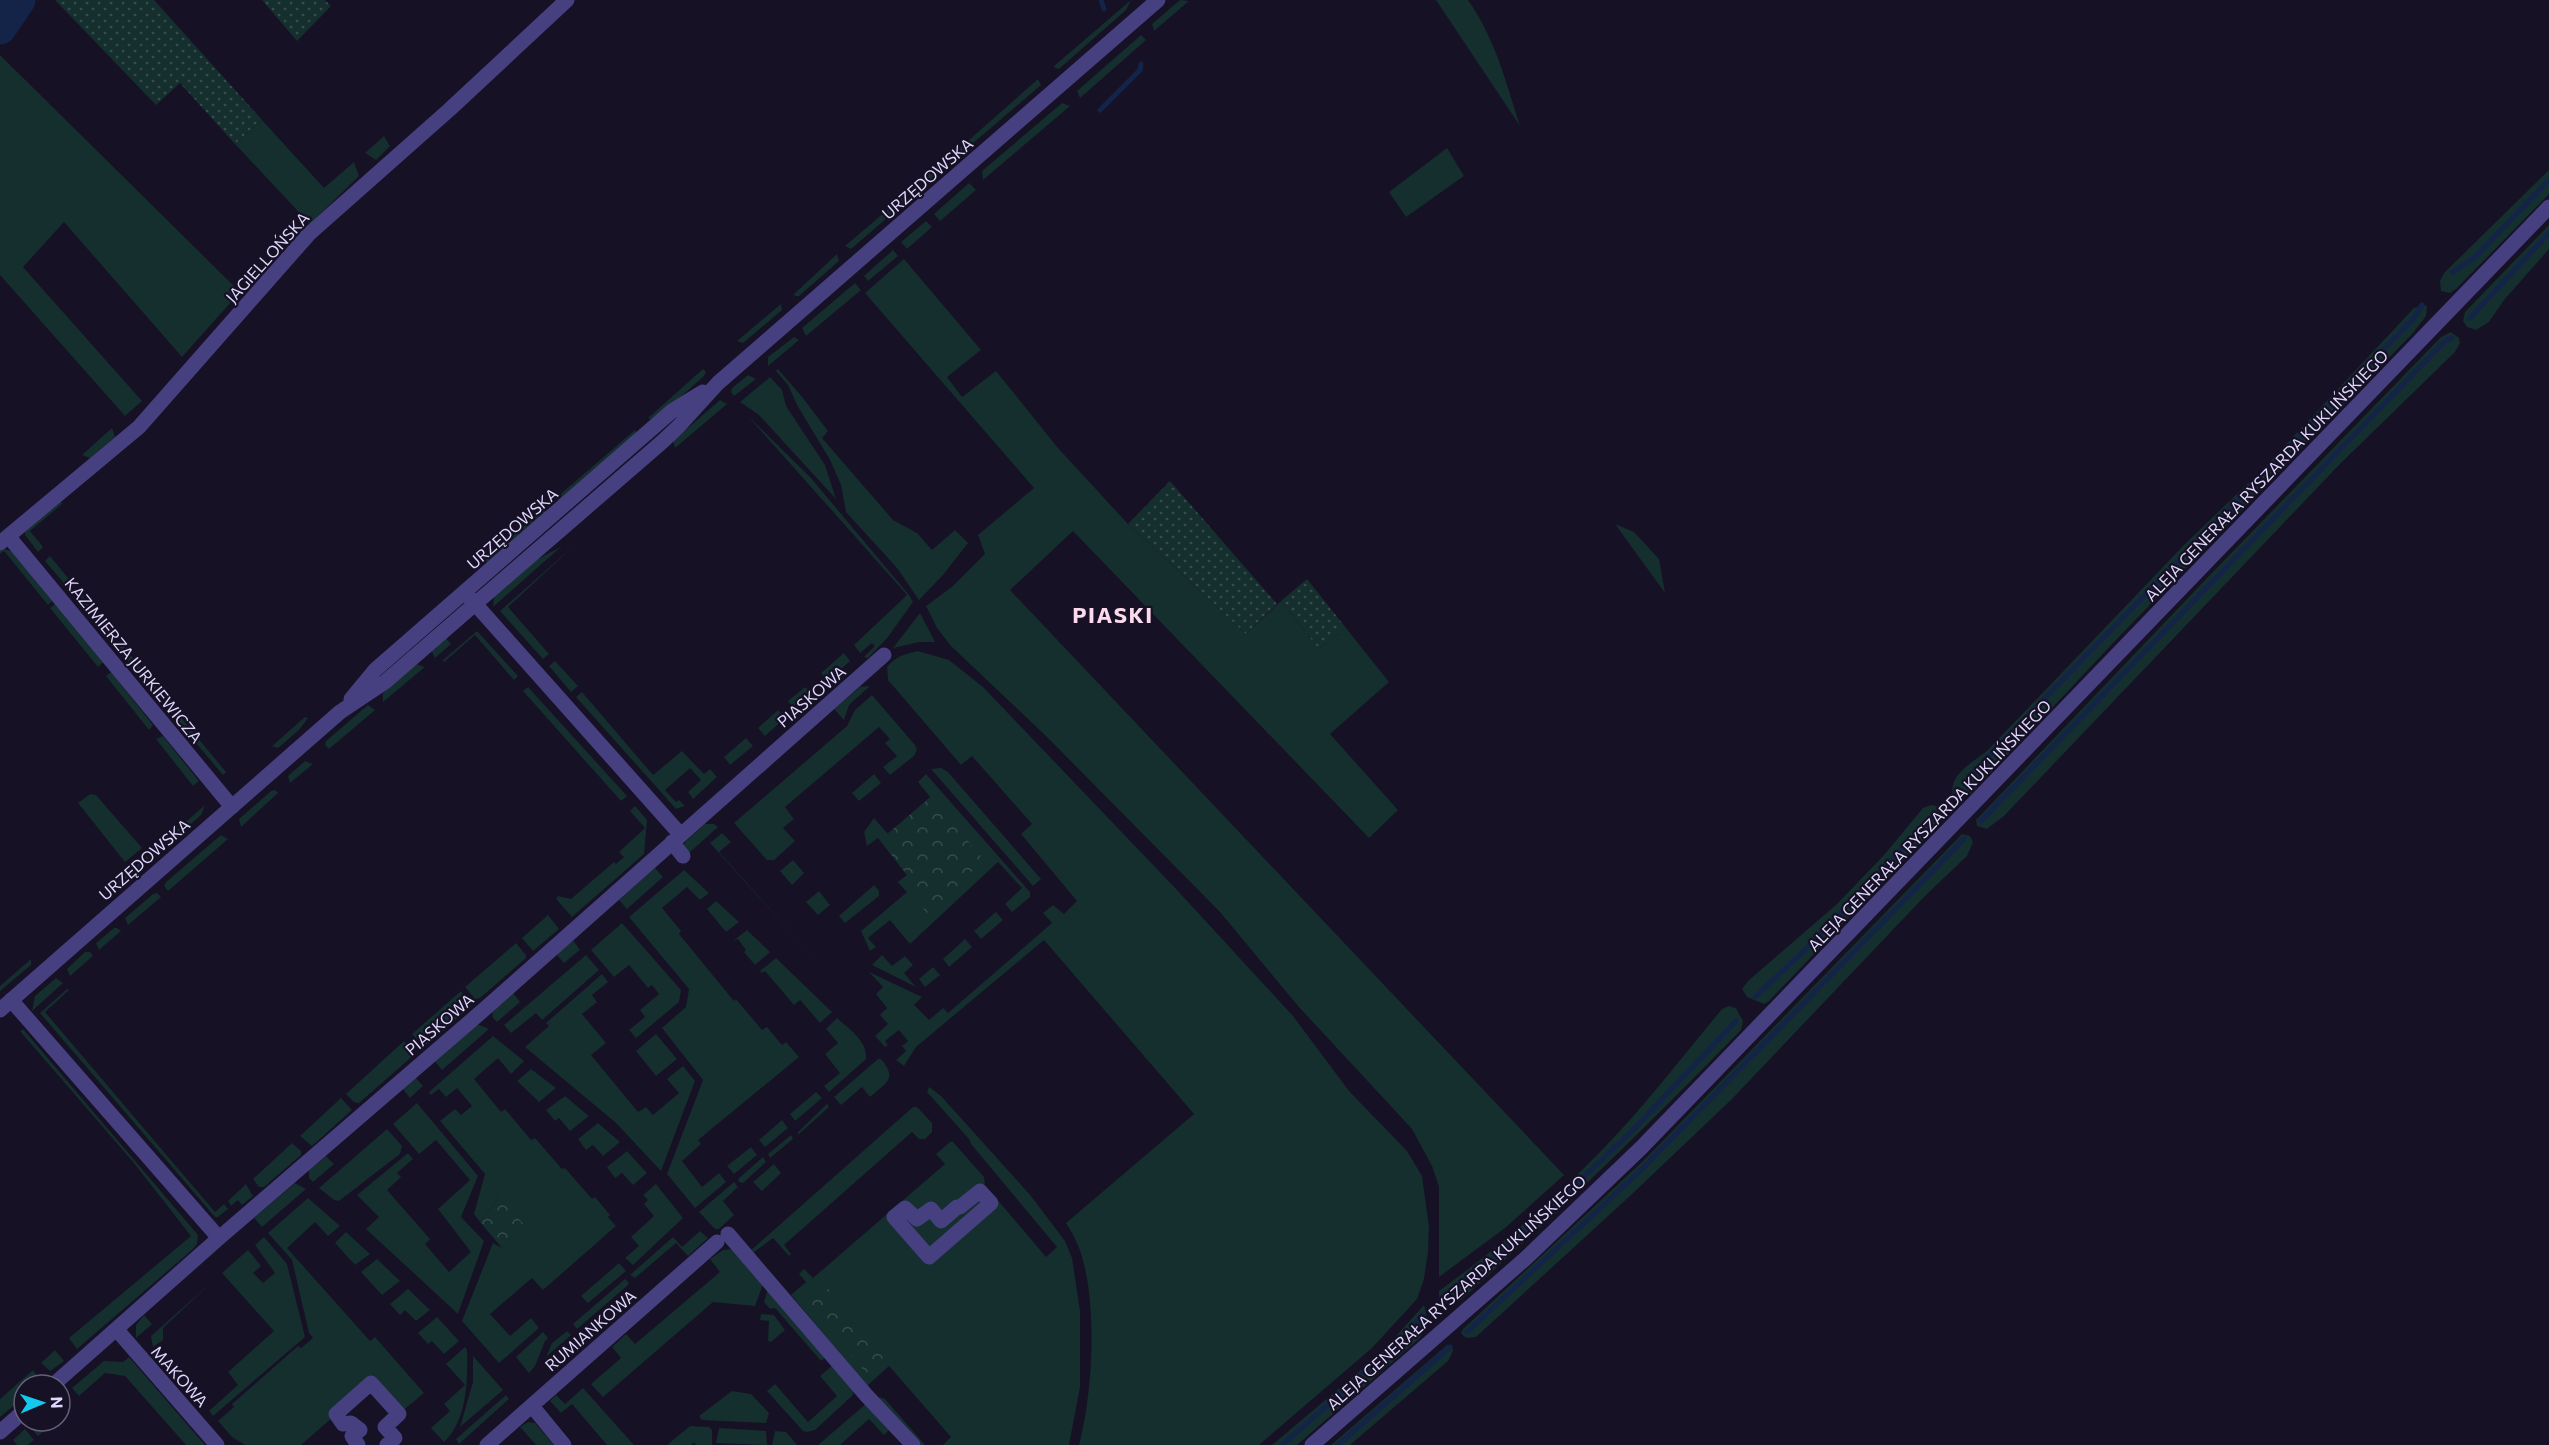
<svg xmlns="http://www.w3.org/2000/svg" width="2549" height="1445" viewBox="0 0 2549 1445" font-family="Commissioner,sans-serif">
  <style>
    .grass { fill: #152e2e }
    .forest { fill: url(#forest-crowns) }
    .garden { fill: url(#garden-dots) }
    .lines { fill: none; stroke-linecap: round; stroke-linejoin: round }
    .stream { stroke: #132448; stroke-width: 5 }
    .river { stroke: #132448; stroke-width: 33 }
    .minor { stroke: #464080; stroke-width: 15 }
    .labels { text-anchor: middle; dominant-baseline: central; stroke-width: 4.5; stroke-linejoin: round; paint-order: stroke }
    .street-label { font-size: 16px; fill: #dfd8fc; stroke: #161125 }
    .district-label { font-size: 22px; font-weight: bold; letter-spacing: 1.5px; fill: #fcdaee; stroke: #161125 }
  </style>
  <defs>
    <pattern id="forest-crowns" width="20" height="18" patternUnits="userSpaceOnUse" patternTransform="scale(1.5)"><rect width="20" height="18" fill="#152e2e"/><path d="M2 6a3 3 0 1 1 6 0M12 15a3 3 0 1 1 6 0" fill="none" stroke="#374c4d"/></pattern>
    <pattern id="garden-dots" width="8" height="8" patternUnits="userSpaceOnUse" patternTransform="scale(1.5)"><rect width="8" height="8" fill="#152e2e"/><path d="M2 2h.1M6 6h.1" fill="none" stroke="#374c4d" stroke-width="1.8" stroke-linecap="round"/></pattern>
  </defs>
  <rect width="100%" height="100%" fill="#161125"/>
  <path class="grass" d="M0,0H14L0,22Z
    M1131,0L1126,10L1059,69L1055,68L1054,66Z
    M1180,0L1189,1L1154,31L1152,24Z
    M1436,0H1468C1495,38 1506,82 1520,126Z
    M1141,35L1146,40L1080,98L1077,91Z
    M0,55L240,292L182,357L64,222L23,267L142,401L125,416L0,275Z
    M1038,79L1041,85L958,156L953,154Z
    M1062,103L1070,106L983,180L982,171Z
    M262,120L324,188L354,162L359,176L310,224L235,144Z
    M384,136L390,146L376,160L365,153Z
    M1447,148L1464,176L1406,217L1389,192Z
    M944,161L947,166L927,183H924L922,180Z
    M2549,170V194L2457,288L2450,293L2441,291L2440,281L2444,273Z
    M969,183L976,190L940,221L934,214Z
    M906,194L908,200L851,249L845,246Z
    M926,221L932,227L907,249L901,242Z
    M2549,225V249L2504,300L2489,322L2476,330L2467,327L2463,321L2465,312Z
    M893,250L898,256L868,281L864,276Z
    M837,254L839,261L799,296H795L794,294Z
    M904,259L981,350L947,377L962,397L996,371L1058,448L1128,524L1246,634L1281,601L1319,649L1346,628L1389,682L1330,734L1398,810L1369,838L1073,531L1010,590L1564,1175L1505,1228L1439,1277V1187L1432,1166L1412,1129L1298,1006L1220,912L1046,736L951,646L937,628L926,606L953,586L985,554L978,535L1034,488L865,293Z
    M855,283L861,290L806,336L802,328Z
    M781,304L782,310L743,343L737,341Z
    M2422,305L2427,306L2426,316L2413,333L2116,640L1969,796L1957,798L1953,795C1948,775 1973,762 1987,751L2184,545L2264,468L2414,308Z
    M2451,332L2459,338L2460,343L2455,352L2340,464L2004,816L1987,829L1977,826L1976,820L2209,576L2441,337Z
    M794,337L799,340L768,366V357Z
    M703,369L706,372L704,376L655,420H652L648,418Z
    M778,369L803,398L828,431L822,438L893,520L917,533L932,550L955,530L968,543L943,575L919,600L897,568L846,512L841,485L830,460L797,405L788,385L776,371Z
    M748,375L756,379L734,396L731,392L732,388Z
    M770,377L782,390L786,406L825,465L836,499L759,415L740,402Z
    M720,400L727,404L675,448L673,441Z
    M747,415L811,478L909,595L913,602L888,637L868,658L864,657L875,646L872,643L860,653L854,645L907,595Z
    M112,428L115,437L90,458L82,455Z
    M635,430L637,433L560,501L556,498Z
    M61,502L62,504L30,531L43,547L38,552L25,535V531Z
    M545,508L546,513L489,563L484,561Z
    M1615,524L1634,532L1659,559L1665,593Z
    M577,543L508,607L549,654L543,659L500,611Z
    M562,546L493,607L494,596L531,563Z
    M5,549L13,552L52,601L48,605L4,551L0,554V550Z
    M50,556L73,584L68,588L45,561Z
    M78,590L117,638L113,642L73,594Z
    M55,604L103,662L98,667L50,608Z
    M920,613L935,642H919L893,648Z
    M477,631L518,676L514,680L475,635L444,662L443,660Z
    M446,638L451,644L435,658L431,650Z
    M122,645L124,647L168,702L165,705L118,649Z
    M918,651L949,660L983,687L1178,891L1293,1016L1349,1091L1407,1151L1422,1176L1429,1227L1428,1252L1424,1279L1417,1299L1372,1348L1259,1445H1079C1093,1393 1099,1294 1077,1243C1074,1236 1070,1230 1066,1223L1194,1114L1044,940L916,1047L904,1066L896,1060L906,1051L902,1046L908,1041L899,1030L885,1041L888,1045L885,1047L875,1036L888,1024L880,1015L887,1008L876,994L883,987L869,972L922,997L914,1005L929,1020L943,1008L948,1013L1052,923L1043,913L1053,905L1064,914L1077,901L1021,834L1032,824L972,756L961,765L888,680L887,667C896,656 905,654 918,651Z
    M844,653L850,661L828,681L821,673Z
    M555,661L578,686L571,692L549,666Z
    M416,664L425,667L383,702V693Z
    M111,672L153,725L149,730L106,676Z
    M870,686L849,705L844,720L834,709L860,687Z
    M528,687L627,796L621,801L523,691Z
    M805,687L812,694L794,709L788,701Z
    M582,692L653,775L682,751L704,774L710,769L717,777L693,799L688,792L701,780L690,768L665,790L676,802L679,800L685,806L676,809L576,697Z
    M872,695L915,745L917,750L914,756L890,775L883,767L897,756L885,743L890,739L879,727L785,807L794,819L783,828L795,841L774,860H767L734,823L847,726L855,710Z
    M368,705L375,710L329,749L325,745L326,741Z
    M173,708L226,772L223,775L169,711Z
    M778,710L785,718L765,736L758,728Z
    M305,717L308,718L299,730L278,748L272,746Z
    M163,736L199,781L193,786L156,739Z
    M746,738L753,746L730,765L724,757Z
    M305,761L313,764L290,783L288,776Z
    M941,768L948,772L1041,879L1033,886L931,769Z
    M874,774L881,783L859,801L852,793Z
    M926,774L1030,892V897L1012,912L1005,904L1022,888L998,862L910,944L890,920L868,938L876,947L870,951L861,931L907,892L898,882L907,875L878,838L867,846L864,832L874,818L888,834L930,797L918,782Z
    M275,790L278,793L241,827L239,819L271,791Z
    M90,794L96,795L142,848L125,862L78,803Z
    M205,805L201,815L161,850H158L156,848Z
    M1931,805L1941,807L1943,810L1941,821L1936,827L1769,1001L1764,1004L1747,997L1742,989L1748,981L1837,904L1884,855L1923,808Z
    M635,806L647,820L644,854L572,917L556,899L558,896L571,899L614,862L616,864L624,857L619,852L645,828L630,811Z
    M705,824H714L718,827L689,853L684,845L685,842Z
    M722,833L731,842L719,852L860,1009L710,843Z
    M1962,834L1970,836L1973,842L1967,856L1925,896L1732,1099L1630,1196L1476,1337C1469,1338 1465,1339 1461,1333L1463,1329L1644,1160Z
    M221,835L228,839L168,891L164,886L166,882Z
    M147,856L149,860L110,895L105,893Z
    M793,860L804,873L792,885L780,871Z
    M655,868L663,877L627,909L619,900Z
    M684,870L709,893L700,900L687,887L662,908L681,931L679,934L734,1001L736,999L762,1030L767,1027L782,1045L786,1042L799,1057L698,1140L701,1144L682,1161L702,1187L719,1173L726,1182L695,1208L667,1174L703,1080L662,1028L686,1007L689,989L629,917Z
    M874,885L879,891V896L845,923L839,916Z
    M819,891L830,905L818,915L806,902Z
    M157,893L161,897L128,925L125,918L153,894Z
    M716,901L739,922L726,932L707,909Z
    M996,912L1003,920L981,939L974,931Z
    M548,915L559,929L533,951L522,938Z
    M622,923L681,990L679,1002L636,1038L629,1030L645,1017L640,1010L659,994L652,985L648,988L629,965L614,977L591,950Z
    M114,928H117L121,931L99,950L96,943Z
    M747,930L770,952L755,965L744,952L746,950L738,939L733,941Z
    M965,939L972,947L949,967L943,959Z
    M573,940L580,950L564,963L556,954Z
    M516,943L526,955V958L480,998L475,999L465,987Z
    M85,952H90L93,956L70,976L67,969Z
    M586,955L599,970L542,1020L536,1013L511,1033L504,1025Z
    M882,955L892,966L905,956L913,965L904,973L916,987L872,965Z
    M776,958L832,1012L820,1023L800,1000L794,1005L765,971L762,973L760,971Z
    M31,959V965L0,991V986Z
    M933,967L940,975L925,987L919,979Z
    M602,974L608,982L592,995L597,1002L582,1014L606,1043L591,1055L638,1112L646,1107L653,1115L679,1093L667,1079L683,1066L695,1081L661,1171L616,1123L525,1047L549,1026L546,1023Z
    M56,978L63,983L32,1011L35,996Z
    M67,989L69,990L45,1012L215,1212L224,1204L228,1209L218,1217H215L40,1013Z
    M461,991L471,1006L427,1044H421L412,1034Z
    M513,993L520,1002L497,1022L493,1018L492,1011Z
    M1729,1006L1736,1008L1743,1021L1741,1030C1651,1123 1557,1213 1461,1300L1452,1304L1446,1303L1439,1295V1291C1497,1249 1551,1202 1601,1151C1644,1107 1682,1057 1722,1009Z
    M837,1018C849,1029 868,1041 866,1059L829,1092L824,1086L840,1073L825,1054L838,1043L826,1029Z
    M477,1024L489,1029L442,1070L434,1060Z
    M23,1029L198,1235L197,1244L192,1250L77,1349L69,1338L191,1236L133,1162L20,1031Z
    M656,1034L677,1059L656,1076L636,1051Z
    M493,1036L524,1061L511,1074L498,1058L474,1079L501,1112L505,1109L531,1140L535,1138L562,1169L565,1168L592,1199L595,1197L610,1215L608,1217L616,1226L543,1290L532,1278L490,1314L510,1336L531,1318L539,1328L499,1363L462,1321L493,1243L502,1248L499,1197L480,1222L474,1214L485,1174L440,1121L455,1109L461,1115L472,1106L457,1088L446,1097L439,1089L431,1095L429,1092Z
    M404,1041L415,1054L359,1103L354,1102L346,1094Z
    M878,1059H881C898,1079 886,1083 870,1097L862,1087L841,1105L834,1097Z
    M531,1069L556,1088L539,1102L517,1081Z
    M415,1077L423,1086L410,1098L402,1088Z
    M929,1087L941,1096L1031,1196L1065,1241L1072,1258L1080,1311V1387L1069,1445H943L951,1437L889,1366L867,1386L791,1295L806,1282L799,1274L804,1269L813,1278L945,1164L936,1154L950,1142H953L984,1177L985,1184L980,1191L996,1198L1046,1257L1057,1247L971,1144L969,1139L927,1092Z
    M816,1092L822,1098L795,1121L790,1114Z
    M565,1096L589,1116L570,1131L559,1118L555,1121L546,1110Z
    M341,1098L352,1110L312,1146L300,1136Z
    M417,1103L478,1176L461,1217L484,1241L458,1314L366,1229L379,1217L357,1195L408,1153L413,1159L397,1173L401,1177L387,1190L430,1239L425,1244L449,1272L471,1252L438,1209L470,1180L436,1140L419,1154L393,1124Z
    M827,1104L829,1107L799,1134L797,1133Z
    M913,1107H917L932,1123V1132L925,1139H919L912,1132L784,1245L791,1254L789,1256L773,1238L754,1252L750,1251Z
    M782,1120L788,1128L765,1147L759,1140Z
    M598,1123L620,1142L603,1156L593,1145L586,1150L578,1139Z
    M387,1129L402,1146L400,1154L339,1201L334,1200L319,1188Z
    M791,1135L793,1139L770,1158L768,1154Z
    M292,1143L301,1151V1155L264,1187H259L253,1179Z
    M751,1147L757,1155L734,1174L727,1166Z
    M627,1151L647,1173L633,1185L622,1173L615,1178L607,1167Z
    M326,1156L334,1164L313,1182L309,1178V1170Z
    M763,1157L766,1162L743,1183L739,1182L738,1179Z
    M774,1164L781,1173L762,1191L753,1182Z
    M734,1182L738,1187L723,1201L734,1215L719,1229H715L699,1212Z
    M295,1183L306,1189L262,1227L254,1218Z
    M246,1184L253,1196L242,1205L238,1200L231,1206L228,1201Z
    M656,1184L683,1218L633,1265L625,1258L639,1246L631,1237L654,1216L644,1204L648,1200L643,1195Z
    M308,1198L340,1226L328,1236L315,1222L287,1248L370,1341L375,1337L424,1393L399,1414L372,1383L301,1445H245L232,1437L218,1421L234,1407L232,1404L298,1346L301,1348L313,1338L309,1333L292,1260L268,1233Z
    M700,1231L708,1238L688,1256L676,1243L635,1278L630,1275L673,1237L682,1247Z
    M346,1232L370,1254L355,1265L335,1243Z
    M264,1237L287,1264L305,1337L213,1416L209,1411L238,1385L228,1372L274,1331L222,1273L248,1250L261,1266L253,1273L263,1283L275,1273L255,1245Z
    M732,1249L763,1284L755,1306L713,1302L603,1397L591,1384L621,1358L612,1347L626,1334L635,1344L720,1272L710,1259L723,1250Z
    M377,1259L400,1281L382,1295L361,1272Z
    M619,1263L626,1271L588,1303L581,1296Z
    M625,1279L629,1283L627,1286L577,1329L573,1324Z
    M213,1281L163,1328V1340L153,1347L151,1336Z
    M408,1289L430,1310L416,1321L405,1310L400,1315L390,1304Z
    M768,1289L827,1356L821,1361L775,1308L770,1309L764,1302Z
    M1424,1305C1428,1319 1427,1326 1420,1338L1297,1445H1272L1380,1354Z
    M761,1314L774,1315L785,1330L771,1342L768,1341L769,1321L760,1320Z
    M144,1315L152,1324L136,1338V1325Z
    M437,1317L459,1341L444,1354L432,1341L428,1344L418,1333Z
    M567,1331L571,1335L546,1357L552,1343Z
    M543,1332L548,1338L545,1341L535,1366L529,1373L516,1357Z
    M1447,1345L1452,1346L1453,1351L1448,1361L1350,1445H1331Z
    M465,1347L467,1350C468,1380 467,1421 444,1442L431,1428L450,1411L444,1404L465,1385L446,1364Z
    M55,1350L64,1361L50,1371L41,1363Z
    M473,1356L503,1390L460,1427L473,1382Z
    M129,1357L205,1445H186L125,1376L105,1373L79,1396L72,1388L104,1361L123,1362Z
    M833,1365L853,1391V1395L815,1430L807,1432L803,1431L767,1391L775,1384L808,1422L837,1396L820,1376Z
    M33,1370L41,1382L38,1385H24V1397L0,1417V1399Z
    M583,1388L634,1445H607L572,1404L561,1413L550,1401L556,1395L565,1404Z
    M732,1391L751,1394L769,1413L766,1423L702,1420L699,1416Z
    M506,1395L509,1399L459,1444L456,1439Z
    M880,1397L885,1399L925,1445H919L879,1398Z
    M867,1403L890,1429L884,1435L869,1419L840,1445H818Z
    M35,1421H56L38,1436L29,1426Z
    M528,1422L535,1423L554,1445H536L520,1427Z
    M690,1426L709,1427L712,1430V1445H696L694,1442L691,1445H667Z
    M719,1428L766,1431L767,1445L716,1443Z
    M25,1429L34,1440L28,1445H17L13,1440Z
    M775,1431L786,1432L797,1445H772Z"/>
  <path class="forest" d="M931,797L984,860L928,914L898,882L907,875L880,840Z
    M499,1197L528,1229L502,1248L480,1222Z
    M822,1281L884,1357L866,1373L802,1298Z"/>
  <path class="garden" d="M55,0H154L262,120L235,144L180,83L156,105Z
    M262,0H325L331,6L297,41Z
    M1170,481L1277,604L1246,634L1128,524Z
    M1307,579L1346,628L1319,649L1281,601Z"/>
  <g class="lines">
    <path class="stream" d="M1101,0L1104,9
      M1100,110L1140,70L1141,64
      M2453,272L2476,256L2549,180
      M2470,318L2549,233
      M1974,771L2413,319L2422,305
      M1981,821L2445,341L2452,338
      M1755,997L1806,949L1931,818
      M1441,1298L1516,1241L1634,1129L1736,1021
      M1467,1332L1640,1171L1964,839
      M1282,1445L1409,1333L1422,1315
      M1338,1445L1450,1347"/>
    <path class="river" d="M0,28L19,0"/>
    <path class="minor" d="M9,537L232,807
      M0,543L139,427L309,234L449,110L567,0
      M469,597L680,834
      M351,699L375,670L672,411L703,392
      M672,842L683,856
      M11,1000L219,1238
      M0,1010L340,712L385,682L662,442L678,427L718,383L1158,0
      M980,1191L991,1203L929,1257L894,1217L905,1208L917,1219L931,1209L941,1221L957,1207H960Z
      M728,1234L866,1395L913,1445
      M117,1330L217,1445
      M53,1385L219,1238L480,1013L884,655
      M532,1406L564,1445
      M0,1432L24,1411
      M358,1445L352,1436L360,1430L351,1423L343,1424L336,1414L371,1383L399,1414L385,1427L395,1438L387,1445
      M487,1445L717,1242
      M1312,1445L1525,1259L1641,1148L2549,207"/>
  </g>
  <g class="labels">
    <g class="street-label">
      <text transform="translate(927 178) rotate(-41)">URZĘDOWSKA</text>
      <text transform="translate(267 257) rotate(-48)">JAGIELLOŃSKA</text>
      <text transform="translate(2266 475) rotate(-46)">ALEJA GENERAŁA RYSZARDA KUKLIŃSKIEGO</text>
      <text transform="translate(512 528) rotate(-41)">URZĘDOWSKA</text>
      <text transform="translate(134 660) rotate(51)">KAZIMIERZA JURKIEWICZA</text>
      <text transform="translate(811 696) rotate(-41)">PIASKOWA</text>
      <text transform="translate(1929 825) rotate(-46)">ALEJA GENERAŁA RYSZARDA KUKLIŃSKIEGO</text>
      <text transform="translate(144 859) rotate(-41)">URZĘDOWSKA</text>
      <text transform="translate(439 1024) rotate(-41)">PIASKOWA</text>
      <text transform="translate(1456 1292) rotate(-42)">ALEJA GENERAŁA RYSZARDA KUKLIŃSKIEGO</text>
      <text transform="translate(590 1330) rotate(-41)">RUMIANKOWA</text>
      <text transform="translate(180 1376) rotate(48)">MAKOWA</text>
    </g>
    <g class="district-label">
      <text x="1113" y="614">PIASKI</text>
    </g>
  </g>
  <g transform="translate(42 1403) rotate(88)"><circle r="28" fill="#161125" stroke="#66617b" stroke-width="1.5"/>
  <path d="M0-4.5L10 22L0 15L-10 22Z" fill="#14c9ec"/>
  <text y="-9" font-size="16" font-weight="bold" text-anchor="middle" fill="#dfd8fc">N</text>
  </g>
</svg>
